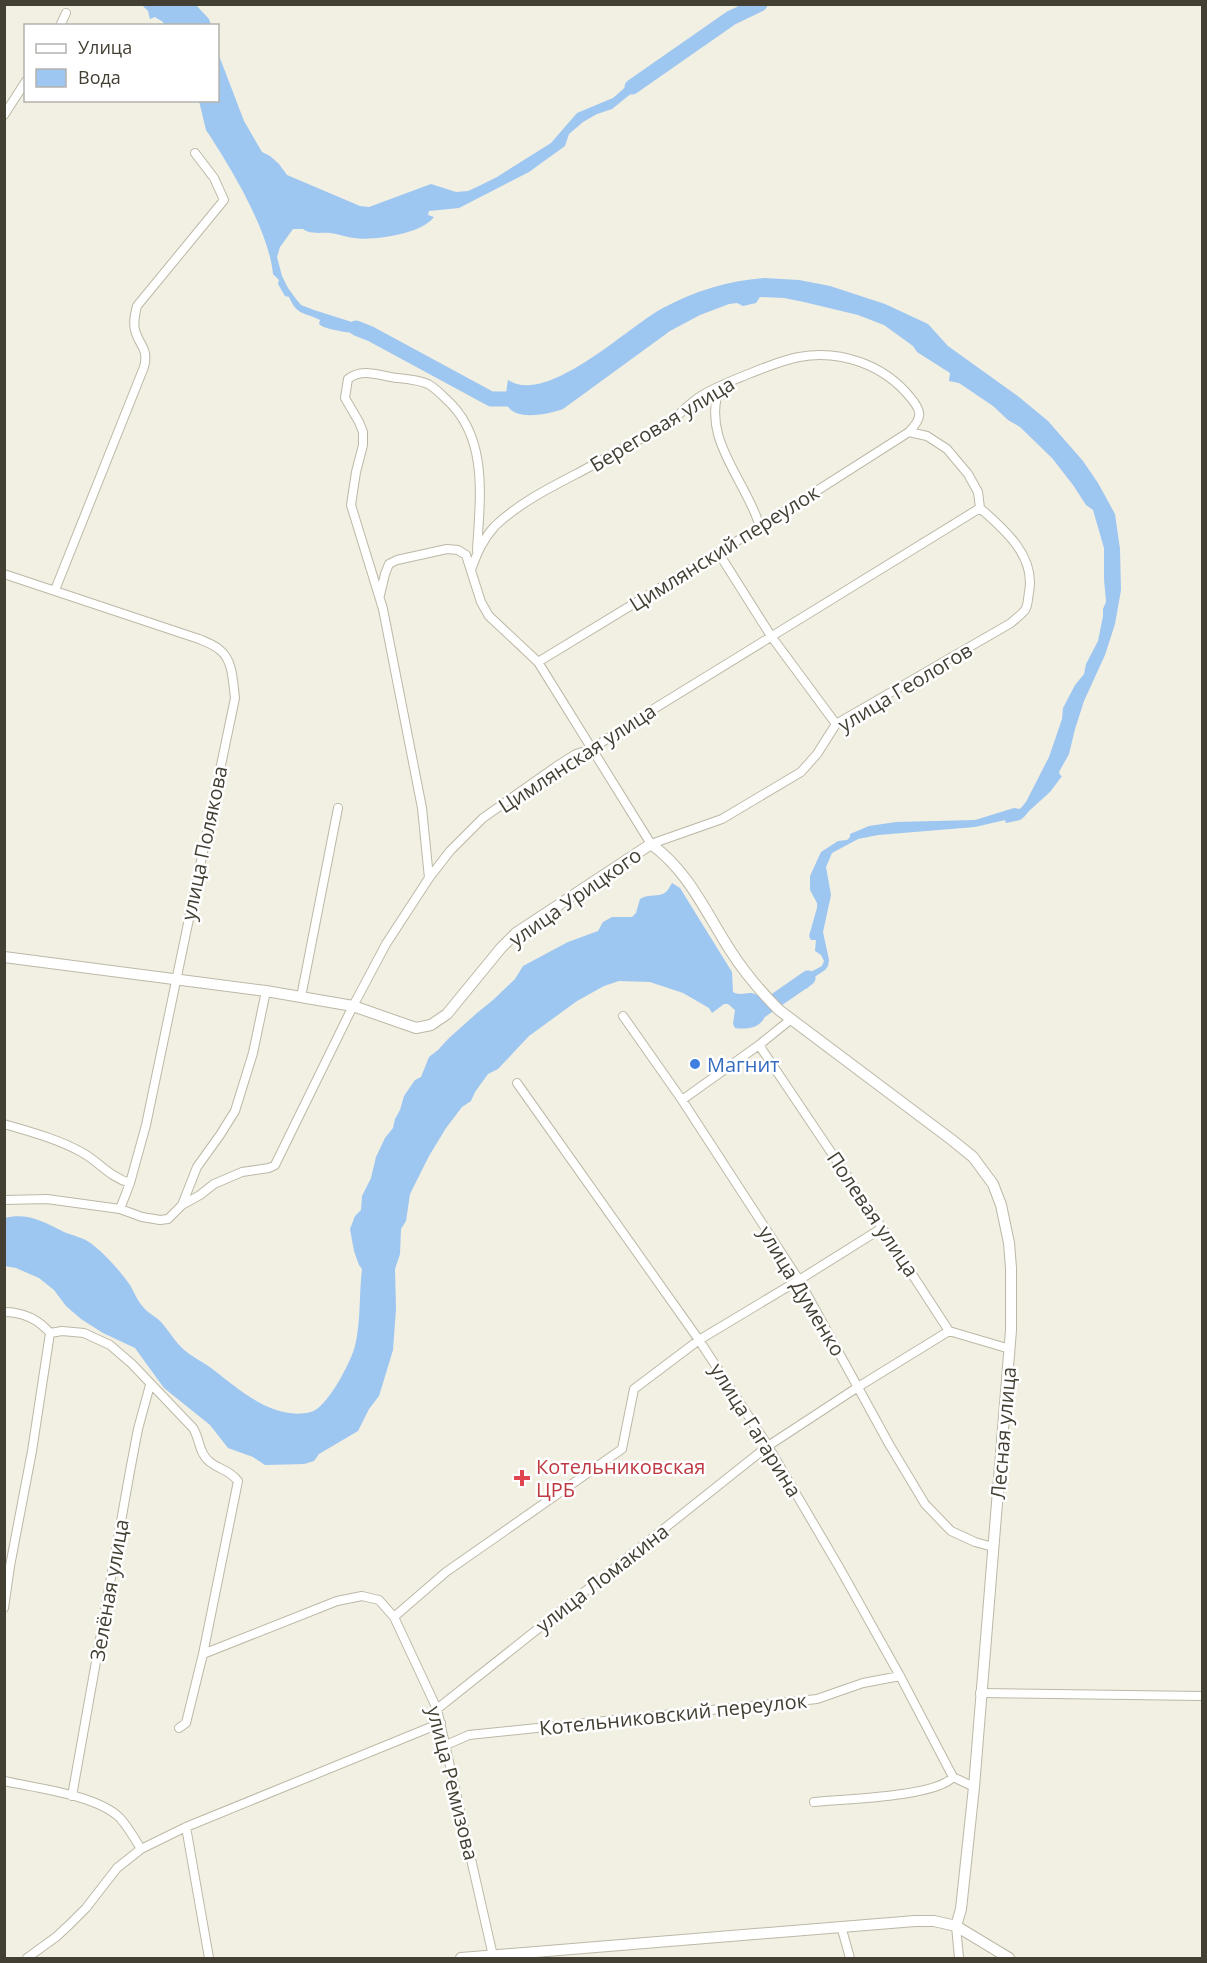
<svg xmlns="http://www.w3.org/2000/svg" width="1207" height="1963" viewBox="0 0 1207 1963" font-family="'Open Sans',sans-serif">
  <style>
    .water { fill: #9dc6f1 }
    .lines { fill: none; stroke-linecap: round; stroke-linejoin: round }
    .river { stroke: #9dc6f1; stroke-width: 15 }
    .minor-casing { stroke: #bdb8a6; stroke-width: 10 }
    .tertiary-casing { stroke: #bdb8a6; stroke-width: 12 }
    .minor { stroke: #fff; stroke-width: 8 }
    .tertiary { stroke: #fff; stroke-width: 10 }
    .shop-dot { fill: #3f7fe0; stroke: #fff; stroke-width: 2 }
    .health-dot { fill: #e0444e; stroke: #fff; stroke-width: 2 }
    .labels { text-anchor: middle; dominant-baseline: central; stroke-width: 5; stroke-linejoin: round; paint-order: stroke }
    .street-label { font-size: 20px; fill: #443f33; stroke: #fff }
    .shop-label { font-size: 20px; fill: #366cbe; stroke: #fff; text-anchor: start }
    .health-label { font-size: 20px; fill: #be3a42; stroke: #fff; text-anchor: start }
  </style>
  <rect width="100%" height="100%" fill="#f2efe3"/>
  <path class="water" d="M142,5H196L209,19L211,25H164L163,22L155,17L150,19L148,11Z
    M218,53L244,121L262,152L270,156L279,164L287,175L360,206L369,207L431,184L456,192L468,191L479,186L497,177L551,143L577,113L613,98L629,84L645,75L653,76L612,109L597,114L583,122L569,134L565,146L529,172L459,208L429,211L428,215L434,217C422,234 373,241 354,238C346,237 338,234 330,233C321,232 311,235 303,229H293L280,247L277,257L282,276L288,288L296,299L301,305L314,310L377,330L372,337C358,332 328,332 319,324L320,320C305,312 297,316 289,297L285,296L278,284L279,280L273,274C269,231 230,166 206,130L199,101L218,100Z
    M764,278L799,280L830,286L885,304L928,324L948,346L1019,397L1048,421L1083,461L1098,483L1115,514L1120,549L1121,590L1115,624L1105,655L1084,701L1075,729L1069,754L1059,772L1060,775L1062,776L1050,792L1029,811L1024,817L1020,820L1006,823L1005,820L975,827L878,835L858,839L832,853L826,867L831,895L823,932L829,960L828,966L825,970L813,978L808,988L801,990L799,993L791,989L790,983L794,979L799,982L805,975L822,966L824,961L821,955L815,951L816,940H811L809,936L817,908V903L810,890V876L821,852L838,841L847,840L850,837V834L869,826L896,822L975,820L1014,808L1020,809L1026,802L1049,757L1062,719L1063,708L1075,685L1084,674L1086,664L1098,641L1103,616V609L1106,602L1104,579V548L1093,510L1086,505L1073,485L1052,458L1020,427L1008,420L993,406L959,383L949,381L950,373L917,352L913,346L884,325L858,315L804,302L784,298L760,297L756,303L743,306L737,303L729,304L700,315L670,331L563,409C550,414 513,422 507,404C505,397 507,387 508,380C548,406 627,327 663,308C695,291 727,281 764,278Z
    M672,883L680,888L732,972L733,992C742,997 748,990 757,995C766,1000 769,1018 759,1024C753,1029 743,1029 735,1028L733,1024L735,1010L728,1004H724L712,1013L709,1008L683,993L650,982L619,981L604,986L577,1001L529,1036L498,1069L488,1074L475,1092L471,1101L462,1107L446,1128L429,1156L410,1194L406,1221L401,1229L400,1254L395,1269L396,1309L393,1350L379,1396L369,1409L358,1431L319,1454L314,1461L304,1464L265,1465L253,1457L228,1448L210,1425L164,1388L135,1348L103,1333L81,1319L66,1306L54,1290L39,1278L16,1268L5,1266L4,1218C28,1212 44,1222 64,1232C74,1236 85,1238 93,1245C107,1256 120,1271 130,1285C134,1292 138,1302 144,1308C149,1314 157,1317 162,1323C169,1331 174,1340 181,1347C191,1357 204,1362 215,1371C241,1391 274,1421 311,1412C327,1408 351,1362 355,1346C361,1322 359,1293 362,1269L359,1265L354,1251L350,1229L355,1216L361,1210L362,1196L371,1178L376,1157L385,1138L393,1128L395,1119L400,1110L404,1096L415,1080L421,1077L429,1057L438,1050L448,1039L477,1013L493,1000L515,979L523,966L568,942L598,931L603,922L612,917H632L636,913L640,899C649,893 659,898 666,892C669,889 670,886 672,883Z"/>
  <g class="lines">
    <path class="river" d="M632,87L731,18L760,4
      M356,328L371,334L491,399H527
      M748,1010L756,1014L808,978"/>
    <defs>
      <path id="minor" d="M60,26L66,13
        M4,115L26,81
        M720,386C700,439 746,479 760,527
        M718,552L771,636L836,724
        M471,570C477,553 483,539 495,526C519,503 551,487 580,472C609,456 637,441 666,425C678,417 688,404 701,396C717,386 734,380 751,373C766,367 783,360 799,357C840,349 884,365 910,397C923,412 922,418 909,432L760,527L538,662
        M4,574L199,639C206,642 215,645 221,651C233,661 233,683 235,698L146,1125L130,1183L120,1209
        M55,590L144,367C149,348 139,346 135,330C133,322 135,314 137,306L224,200L214,178L195,153
        M380,595L385,574L389,564L397,560L447,549L458,550L466,555L481,602L489,616L538,662L651,844L722,819L801,772L817,754L836,724L1011,623C1015,619 1021,615 1025,610C1028,606 1028,598 1029,592C1036,556 1004,529 980,508L978,492L968,474L947,449L927,436L909,432
        M429,878L422,808L383,609L351,505L356,472L363,445V432L359,422L345,398L348,379C363,367 380,376 397,378C407,379 418,380 428,384C435,388 441,394 446,399C489,437 480,499 477,550
        M301,997L338,808
        M623,1016L682,1100L799,1280L889,1444L925,1504L951,1531L975,1542L993,1547
        M759,1045L882,1228L949,1331L1010,1349
        M517,1083L699,1340L768,1446L839,1567L900,1676L953,1777L974,1787
        M682,1100L759,1045L790,1020
        M4,1124C31,1132 58,1139 83,1153C99,1162 111,1178 130,1183
        M4,1200L47,1199L120,1209L142,1217L160,1220L168,1219L182,1205L200,1195L214,1184L242,1172L269,1168L275,1165L353,1006L386,944L429,878L450,851L483,818L557,766L576,754L592,749L626,726L980,508
        M182,1205L197,1167L220,1135L235,1111L253,1053L266,991
        M4,1312C23,1312 38,1319 50,1333L62,1331L84,1333L110,1345L132,1364L193,1428C200,1439 199,1454 210,1462C221,1471 227,1468 238,1481L203,1654L337,1601L362,1596L379,1600L394,1617L437,1709L493,1956
        M4,1608L10,1566L32,1451L50,1333
        M394,1617L446,1572L622,1449L634,1389L699,1340L799,1280L882,1228
        M980,1693L1202,1696
        M437,1709L768,1446L858,1387L949,1331
        M179,1728L186,1723L203,1654
        M446,1745L469,1735L817,1699L863,1683L900,1676
        M4,1781C36,1788 97,1795 120,1818C128,1827 135,1839 141,1849
        M72,1796L130,1471L138,1429L150,1385
        M814,1802C843,1799 936,1797 953,1777
        M186,1827L209,1958
        M841,1926L850,1958
        M956,1926L959,1958
        M27,1958L56,1937L69,1925L86,1908L117,1868L141,1849L186,1827L441,1723"/>
      <path id="tertiary" d="M4,957L266,991L353,1006L416,1028L431,1025L447,1014L501,948L516,933L651,844C689,872 705,911 730,950C744,972 761,992 779,1010L952,1140L973,1157L987,1176L993,1184L1001,1205L1009,1243L1011,1268V1330L974,1787L961,1909L956,1926
        M461,1958L915,1921H934L956,1926L1009,1958"/>
    </defs>
    <use href="#minor" class="minor-casing"/>
    <use href="#tertiary" class="tertiary-casing"/>
    <use href="#minor" class="minor"/>
    <use href="#tertiary" class="tertiary"/>
  </g>
  <circle class="shop-dot" cx="695" cy="1064" r="6"/>
  <path class="health-dot" d="M519 1469h6v6h6v6h-6v6h-6v-6h-6v-6h6z"/>
  <g class="labels">
    <g class="street-label">
      <text transform="translate(662 424) rotate(-31)">Береговая улица</text>
      <text transform="translate(724 548) rotate(-32)">Цимлянский переулок</text>
      <text transform="translate(905 687) rotate(-31)">улица Геологов</text>
      <text transform="translate(577 758) rotate(-33)">Цимлянская улица</text>
      <text transform="translate(204 843) rotate(-78)">улица Полякова</text>
      <text transform="translate(575 897) rotate(-35)">улица Урицкого</text>
      <text transform="translate(873 1214) rotate(56)">Полевая улица</text>
      <text transform="translate(802 1291) rotate(59)">улица Думенко</text>
      <text transform="translate(756 1430) rotate(58)">улица Гагарина</text>
      <text transform="translate(1003 1433) rotate(-85)">Лесная улица</text>
      <text transform="translate(602 1578) rotate(-38)">улица Ломакина</text>
      <text transform="translate(109 1590) rotate(-80)">Зелёная улица</text>
      <text transform="translate(673 1714) rotate(-6)">Котельниковский переулок</text>
      <text transform="translate(453 1783) rotate(76)">улица Ремизова</text>
    </g>
    <g class="shop-label">
      <text x="707" y="1064">Магнит</text>
    </g>
    <g class="health-label">
      <text x="536" y="1466">Котельниковская<tspan x="536" dy="23">ЦРБ</tspan></text>
    </g>
  </g>
  <rect width="1207" height="1963" fill="none" stroke="#443f33" stroke-width="12"/>
  <rect x="24" y="24" width="195" height="78" fill="#ffffff" stroke="#b4b2ad" stroke-width="1.5"/>
  <rect x="36" y="44" width="30" height="9" fill="#ffffff" stroke="#b4b2ad" stroke-width="1.5"/>
  <text x="78" y="54" font-size="18" fill="#443f33">Улица</text>
  <rect x="36" y="69" width="30" height="18" fill="#9dc6f1" stroke="#b4b2ad" stroke-width="1.5"/>
  <text x="78" y="84" font-size="18" fill="#443f33">Вода</text>
</svg>
